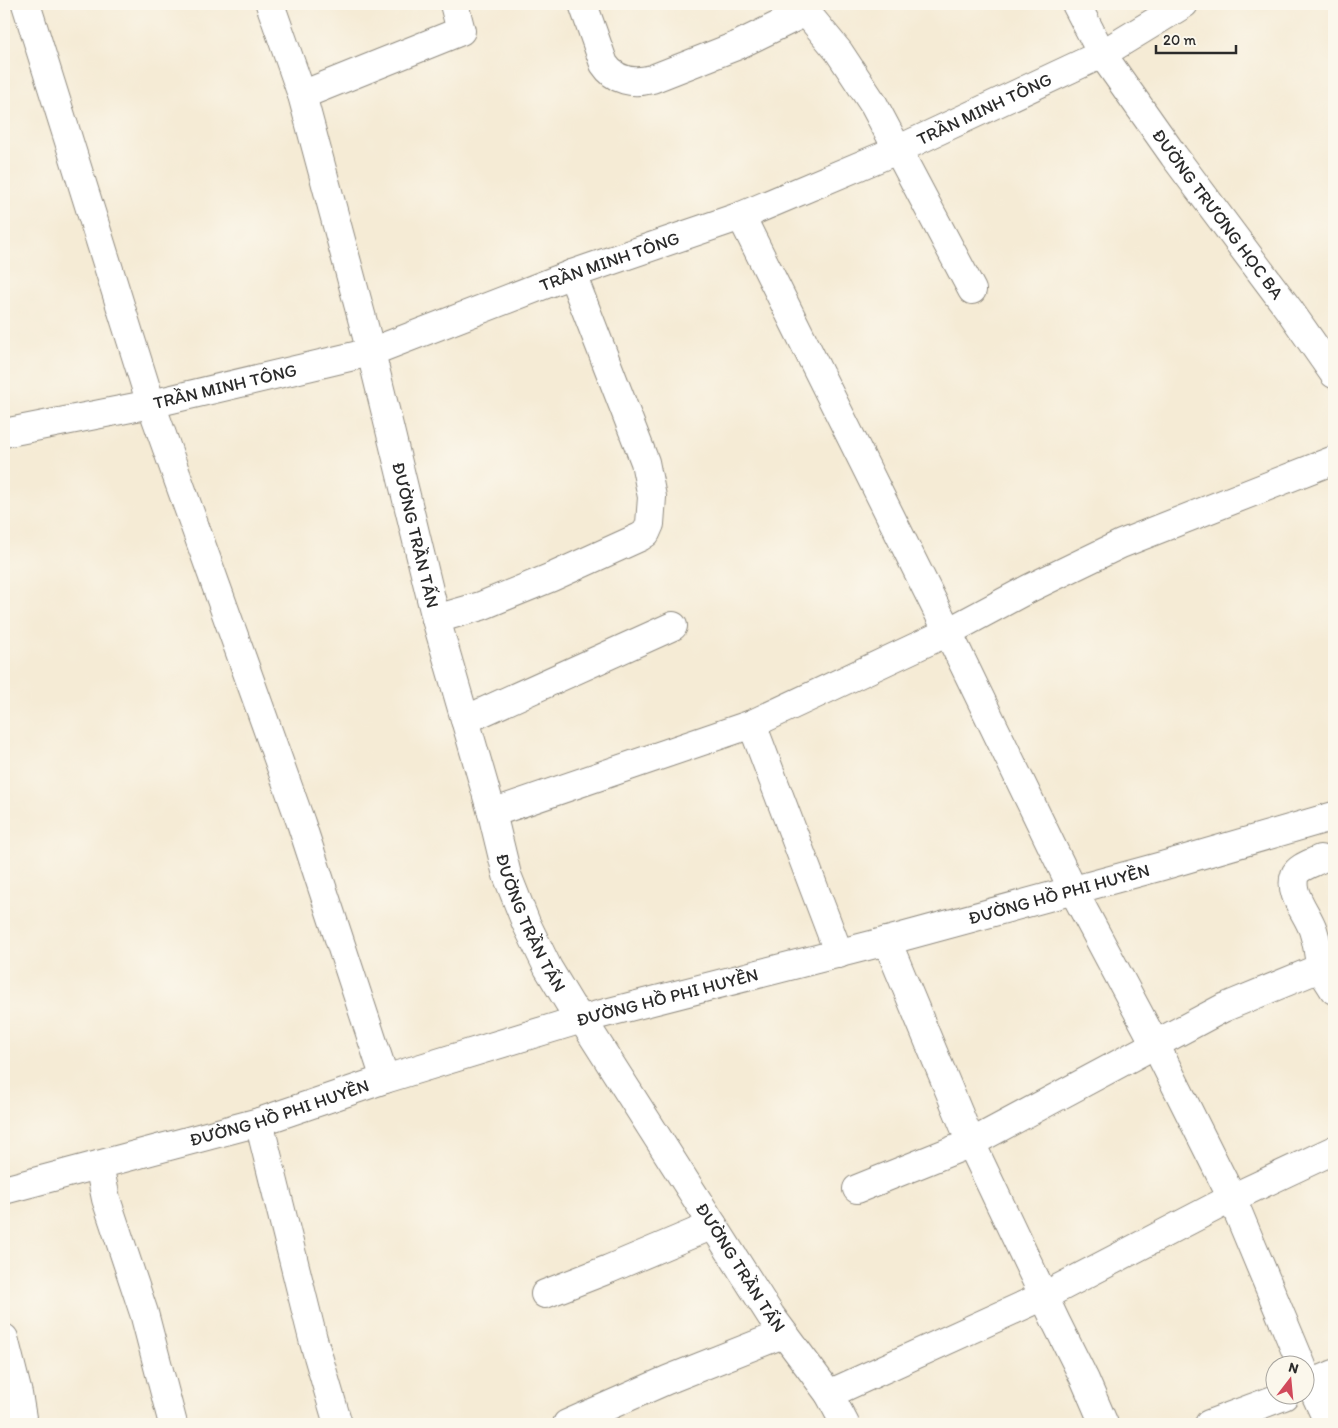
<svg xmlns="http://www.w3.org/2000/svg" width="1338" height="1428" viewBox="0 0 1338 1428" font-family="Itim,sans-serif">
  <style>
    .lines { fill: none; stroke-linecap: round; stroke-linejoin: round }
    .minor-casing { stroke: #908b80; stroke-width: 30 }
    .minor { stroke: #fff; stroke-width: 28 }
    .labels { text-anchor: middle; dominant-baseline: central; stroke-width: 4; stroke-linejoin: round; paint-order: stroke }
    .street-label { font-size: 18px; fill: #2b2b2b; stroke: #fbf7ec }
  </style>
  <rect width="100%" height="100%" fill="#fbf7ec"/>
  <filter id="ink" filterUnits="userSpaceOnUse"><feTurbulence type="fractalNoise" baseFrequency=".02" numOctaves="2"/><feDisplacementMap in="SourceGraphic" scale="10" xChannelSelector="R" yChannelSelector="G"/><feConvolveMatrix kernelMatrix="1 2 1 2 8 2 1 2 1" color-interpolation-filters="sRGB"/></filter>
  <filter id="wash" filterUnits="userSpaceOnUse"><feTurbulence type="fractalNoise" baseFrequency=".0096" numOctaves="4" result="noise"/><feDisplacementMap in="SourceGraphic" scale="20" xChannelSelector="R" yChannelSelector="G"/><feGaussianBlur stdDeviation="1.12" result="paint"/><feColorMatrix in="noise" values="0 0 0 0 0 0 0 0 0 0 0 0 0 0 0 0 0 1.4 0 .05"/><feComposite in="paint" operator="in"/></filter>
  <g filter="url(#wash)">
    <rect width="100%" height="100%" fill="#f5ebd5"/>
  </g>
  <g filter="url(#ink)">
    <g class="lines">
      <defs>
        <g id="minor">
          <path d="M26,4L151,404L301,823L385,1079"/>
          <path id="s1" d="M270,4L302,95L371,352L436,619L492,813L507,875L526,923L548,968L571,1006L582,1019L771,1316L829,1394L845,1424"/>
          <path d="M583,4L604,64C615,81 633,84 652,79L736,46L806,12"/>
          <path d="M802,4L806,12L839,52L874,105L972,290"/>
          <path id="s2" d="M1076,4L1102,54L1174,156L1290,311L1334,374"/>
          <path d="M302,95L461,31L454,4"/>
          <path d="M741,216L948,632L1073,890L1155,1044L1232,1198L1302,1366"/>
          <path id="s3" d="M4,433L151,404L371,352L572,274L741,216L897,150L1102,54L1184,4"/>
          <path d="M436,619L481,606L552,577L640,537L646,533L650,524L652,497L645,462L572,274"/>
          <path d="M465,720L673,626"/>
          <path d="M752,724L839,954"/>
          <path d="M492,813L752,724L948,632L1030,588L1121,544L1334,460"/>
          <path d="M887,941L971,1143L1056,1322L1085,1380L1104,1424"/>
          <path d="M1320,968C1319,955 1317,942 1313,930C1308,914 1288,893 1295,875C1298,867 1313,863 1320,859"/>
          <path d="M259,1122L313,1339L338,1424"/>
          <path d="M99,1165L106,1199L144,1313L173,1424"/>
          <path d="M857,1189L971,1143L1223,1008L1320,968L1334,990"/>
          <path id="s4" d="M4,1190L259,1122L385,1079L582,1019L887,941L1162,866L1334,816"/>
          <path d="M545,1294L609,1269L713,1225"/>
          <path d="M4,1338L18,1394L23,1424"/>
          <path d="M1306,1374L1329,1424"/>
          <path d="M1306,1386L1334,1374"/>
          <path d="M829,1394L1044,1296L1232,1198L1334,1150"/>
          <path d="M567,1424L667,1380L783,1334"/>
          <path d="M1209,1424L1284,1396"/>
        </g>
      </defs>
      <use href="#minor" class="minor-casing"/>
      <use href="#minor" class="minor"/>
    </g>
  </g>
  <g class="labels">
    <g class="street-label">
      <text stroke="none"><textPath href="#s3" startOffset="1036">TRẦN MINH TÔNG</textPath></text>
      <text stroke="none"><textPath href="#s2" startOffset="254">ĐƯỜNG TRƯƠNG HỌC BA</textPath></text>
      <text stroke="none"><textPath href="#s3" startOffset="631">TRẦN MINH TÔNG</textPath></text>
      <text stroke="none"><textPath href="#s3" startOffset="226">TRẦN MINH TÔNG</textPath></text>
      <text stroke="none"><textPath href="#s1" startOffset="551">ĐƯỜNG TRẦN TẤN</textPath></text>
      <text stroke="none"><textPath href="#s4" startOffset="1096">ĐƯỜNG HỒ PHI HUYỀN</textPath></text>
      <text stroke="none"><textPath href="#s1" startOffset="956">ĐƯỜNG TRẦN TẤN</textPath></text>
      <text stroke="none"><textPath href="#s4" startOffset="691">ĐƯỜNG HỒ PHI HUYỀN</textPath></text>
      <text stroke="none"><textPath href="#s4" startOffset="286">ĐƯỜNG HỒ PHI HUYỀN</textPath></text>
      <text stroke="none"><textPath href="#s1" startOffset="1361">ĐƯỜNG TRẦN TẤN</textPath></text>
    </g>
  </g>
  <rect width="1338" height="1428" fill="none" stroke="#fbf7ec" stroke-width="20"/>
  <g transform="translate(1290 1380) rotate(16)"><circle r="24" fill="#fbf7ec" stroke="#a8a59f"/>
  <path d="M0-4L9 19L0 12L-9 19Z" fill="#d1495b"/>
  <text y="-8" font-size="14" font-weight="bold" text-anchor="middle" fill="#2b2b2b">N</text>
  </g>
  <path d="M1156 45v8h80v-8" fill="none" stroke="#2b2b2b" stroke-width="2.5"/>
  <text x="1163" y="45" font-size="15" fill="#2b2b2b" stroke="#fbf7ec" stroke-width="4" paint-order="stroke">20 m</text>
</svg>
